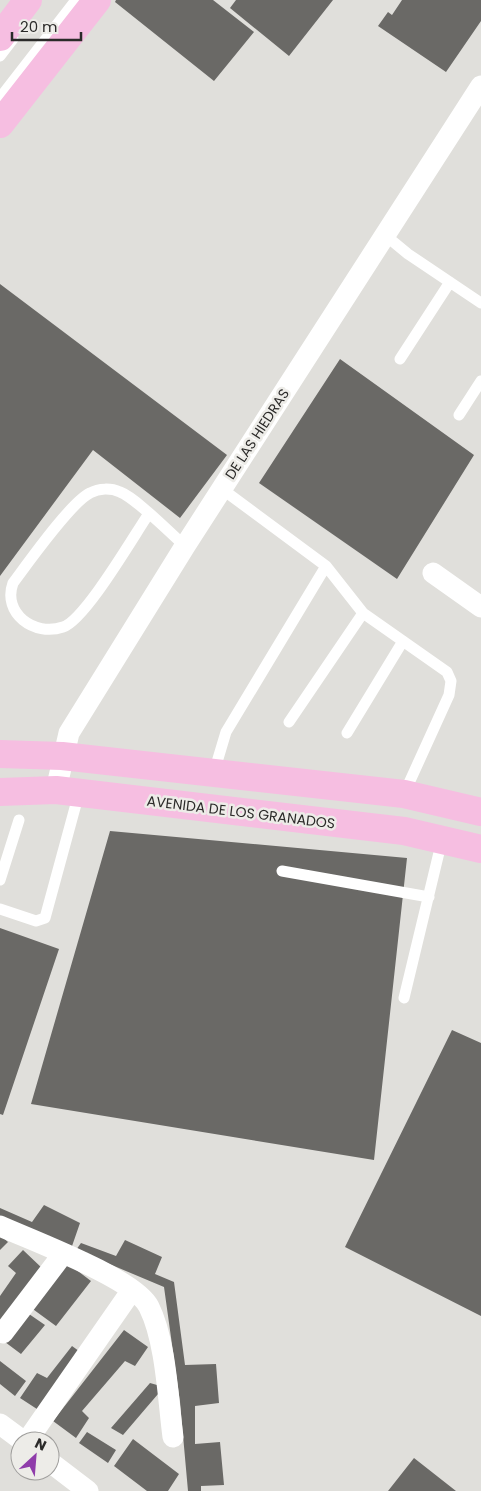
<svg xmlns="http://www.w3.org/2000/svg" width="481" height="1491" viewBox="0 0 481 1491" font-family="Poppins,sans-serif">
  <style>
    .building { fill: #6a6966 }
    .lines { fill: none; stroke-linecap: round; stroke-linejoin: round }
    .service { stroke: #fff; stroke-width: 11 }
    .minor { stroke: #fff; stroke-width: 21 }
    .primary { stroke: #f6bee1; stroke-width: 28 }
    .labels { text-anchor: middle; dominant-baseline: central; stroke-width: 5; stroke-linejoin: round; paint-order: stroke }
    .street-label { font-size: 14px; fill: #2b2a29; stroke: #edece8 }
  </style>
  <rect width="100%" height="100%" fill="#e0dfdb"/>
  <path class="building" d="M116,0H213L254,32L214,81L115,2Z
    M236,0H333L289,56L230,8Z
    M402,0H481V21L446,72L378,26L388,12L392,15Z
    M0,284L227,455L180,518L93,450L0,576Z
    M340,359L474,455L397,579L259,483Z
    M110,831L407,858L374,1160L31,1104Z
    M0,928L59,949L3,1115L0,1114Z
    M452,1030L481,1043V1316L345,1247Z
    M44,1205L80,1223L71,1249L0,1220V1208L32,1222Z
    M0,1235L8,1242L0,1250Z
    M125,1240L162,1257L155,1274L174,1282L185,1365L216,1364L219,1403L195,1406V1444L220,1442L224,1485L201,1486V1491H188L180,1402L164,1287L76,1250L81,1243L116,1256Z
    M23,1250L43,1269L0,1322V1296L16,1273L8,1266Z
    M66,1262L91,1281L56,1326L30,1307Z
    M29,1314L45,1325L21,1354L5,1342Z
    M124,1330L148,1347L135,1366L125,1361L82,1411L89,1418L76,1438L53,1421Z
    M72,1346L83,1354L40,1411L20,1398L37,1373L47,1378Z
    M0,1361L26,1381L15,1396L0,1384Z
    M150,1383L164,1387L123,1435L111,1428Z
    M87,1432L116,1450L108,1463L79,1443Z
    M133,1439L179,1474L168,1491H147L114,1466Z
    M414,1458L456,1491H388Z"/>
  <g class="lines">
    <path class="service" d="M0,56L13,39
      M0,98L76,0
      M385,235L408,254L481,303
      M400,359L450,282
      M459,415L481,381
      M222,489L326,566L363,613L447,672L451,681L449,695L404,794
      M148,515C133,537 85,620 63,627C34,637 2,613 13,583C28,563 71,502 90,493C99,488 111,488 120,492C136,498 170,533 185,546
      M289,722L363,613
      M347,733L403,641
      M214,772L226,732L326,566
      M282,871L429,897
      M0,880L19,820
      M0,909L36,921L45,918L79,793
      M404,998L442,840"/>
    <path class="minor" d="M433,573L481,607
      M56,790L69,733L185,546L481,86
      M0,1226C31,1240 136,1279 149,1307C166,1341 168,1399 173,1437
      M3,1333L63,1254
      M0,1424L23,1441
      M27,1441L132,1290
      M50,1462L88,1491"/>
    <path class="primary" d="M0,37L28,0
      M0,124L97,0
      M0,754L62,756L404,794L481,812
      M0,792L56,790L404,831L481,849"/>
  </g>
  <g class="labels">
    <g class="street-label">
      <text transform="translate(257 434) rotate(-57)">DE LAS HIEDRAS</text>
      <text transform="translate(241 812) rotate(7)">AVENIDA DE LOS GRANADOS</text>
    </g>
  </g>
  <g transform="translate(35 1456) rotate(26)"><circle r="24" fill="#edece8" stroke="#9f9e9c"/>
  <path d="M0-4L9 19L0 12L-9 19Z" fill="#8f3caa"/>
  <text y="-8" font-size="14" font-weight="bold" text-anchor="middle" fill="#2b2a29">N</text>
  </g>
  <path d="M12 32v8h69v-8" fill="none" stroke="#2b2a29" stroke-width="2.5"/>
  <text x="20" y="32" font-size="15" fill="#2b2a29" stroke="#edece8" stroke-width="4" paint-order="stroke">20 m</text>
</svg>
